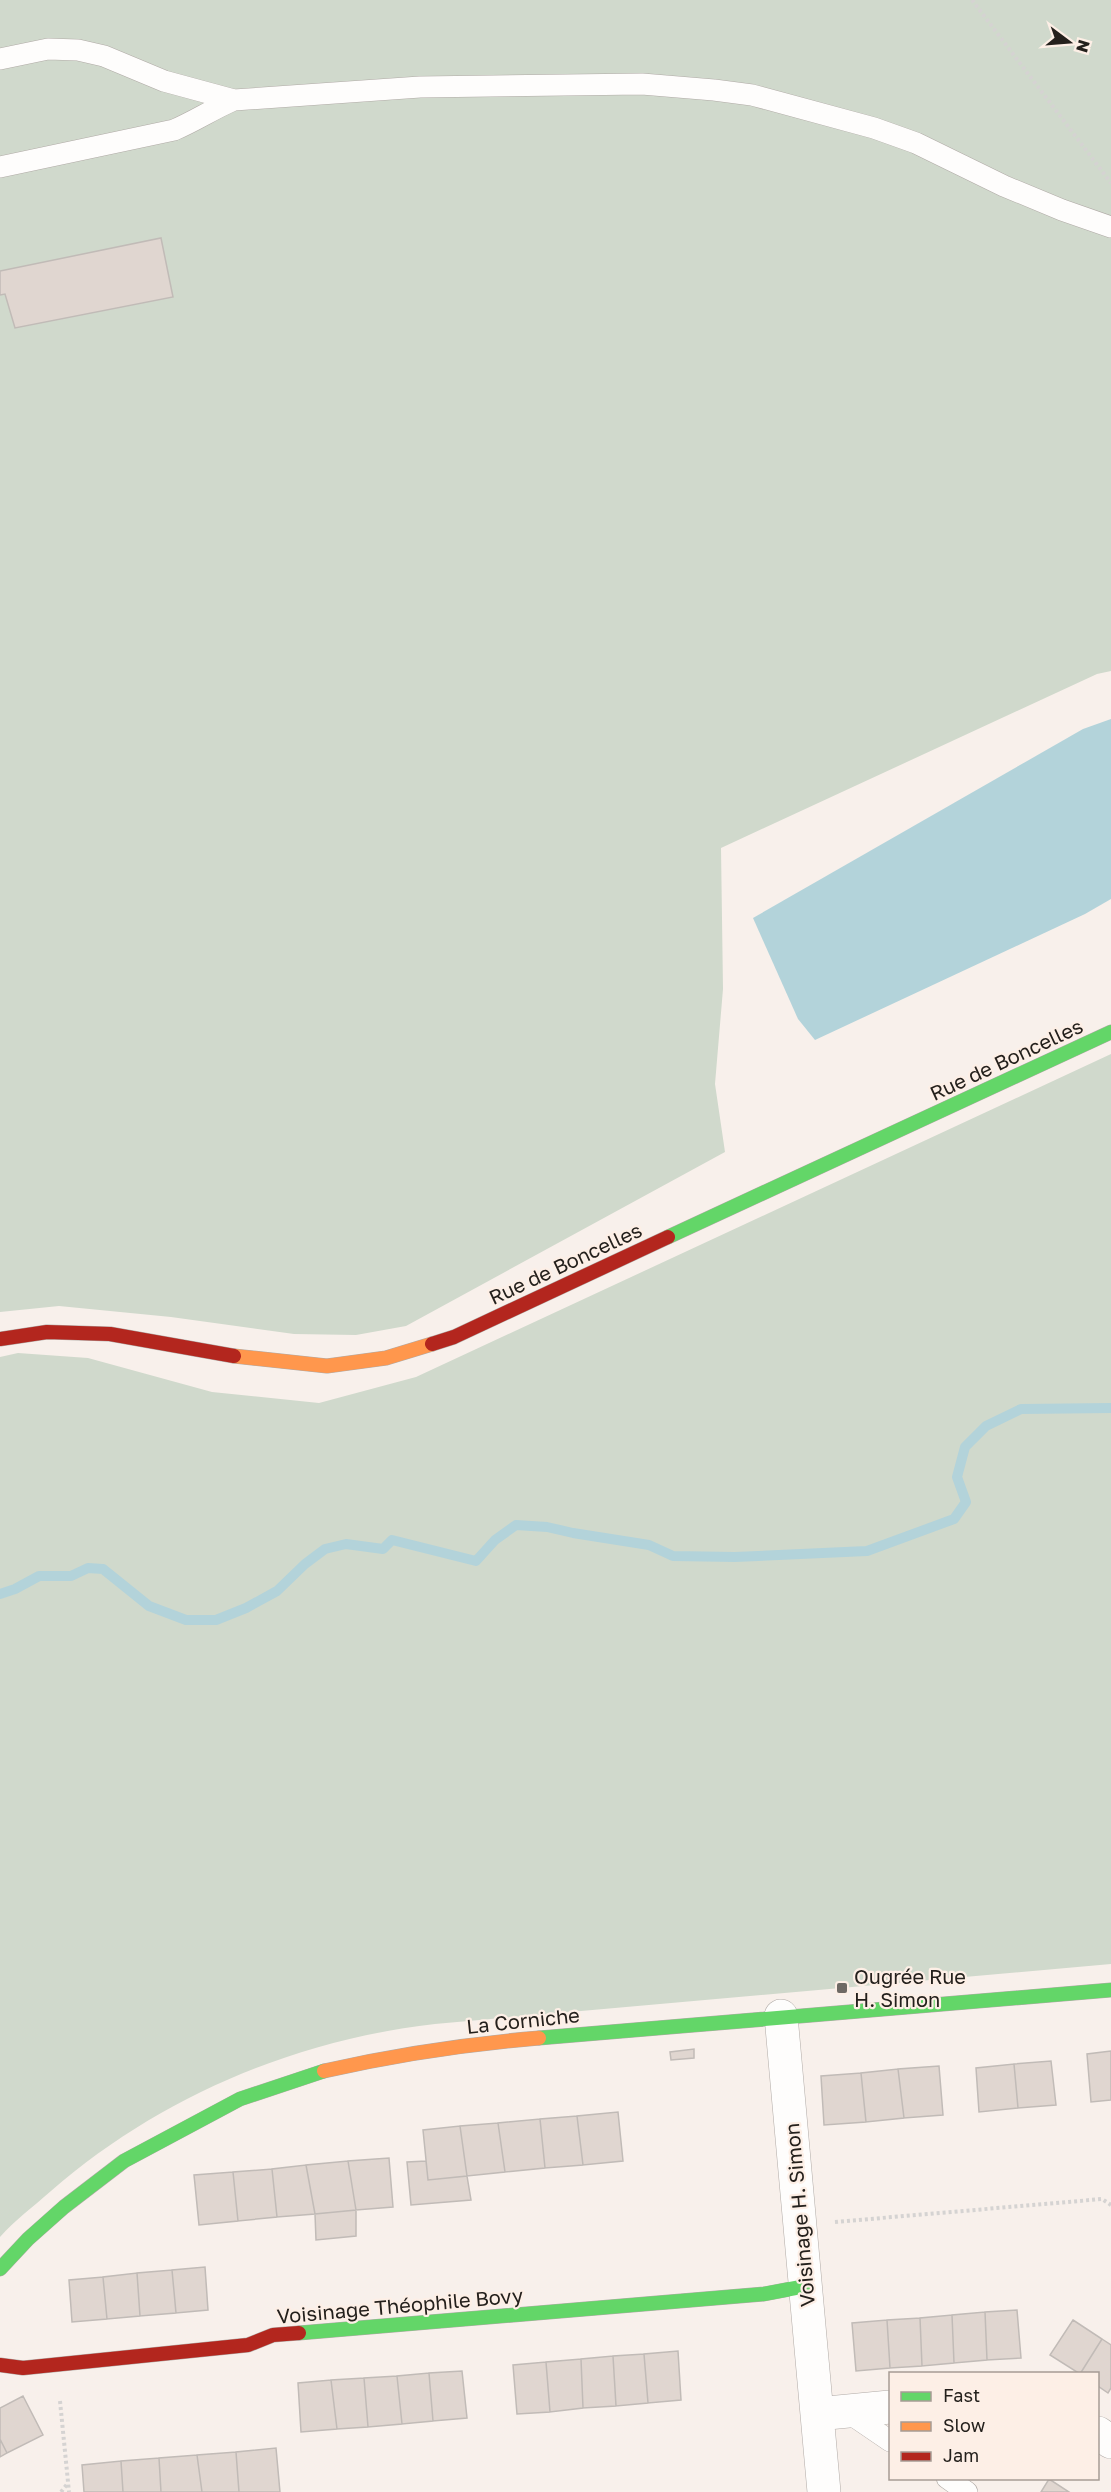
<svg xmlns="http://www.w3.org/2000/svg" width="1111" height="2492" viewBox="0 0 1111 2492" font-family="'Golos Text',sans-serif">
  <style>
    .green { fill: #d0d9cc }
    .water { fill: #b3d3da }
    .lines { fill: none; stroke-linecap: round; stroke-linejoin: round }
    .stream { stroke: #b3d3da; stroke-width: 10 }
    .building { fill: #e0d6d0; stroke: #c1bbb7; stroke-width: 1.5 }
    .lane-casing { stroke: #b0aaa6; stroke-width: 22 }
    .street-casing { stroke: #b0aaa6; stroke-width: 34 }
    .fast-casing { stroke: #b0aaa6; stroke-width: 15 }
    .slow-casing { stroke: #b0aaa6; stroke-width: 15 }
    .jam-casing { stroke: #b0aaa6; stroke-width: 15 }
    .path { stroke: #d5d3d2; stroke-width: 4; stroke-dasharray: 3 3; stroke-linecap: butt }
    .lane { stroke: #fefdfc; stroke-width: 21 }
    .street { stroke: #fefdfc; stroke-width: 33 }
    .fast { stroke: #63d668; stroke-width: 14 }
    .slow { stroke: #ff974d; stroke-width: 14 }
    .jam { stroke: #b3261e; stroke-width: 14 }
    .poi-dot { fill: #6e6964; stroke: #fdefe6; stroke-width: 2 }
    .labels { text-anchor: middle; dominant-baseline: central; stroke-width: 4.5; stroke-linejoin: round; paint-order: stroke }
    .street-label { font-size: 20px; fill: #24201c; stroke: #fdefe6 }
    .poi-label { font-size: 20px; fill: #24201c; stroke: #fdefe6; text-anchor: start }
  </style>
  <rect width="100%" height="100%" fill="#f8f0eb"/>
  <path class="green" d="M0,0H1111V671L1097,674L721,848L723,989L715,1084L725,1152L406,1326L356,1335L294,1334L171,1317L59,1306L0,1312Z
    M1111,1054V1964L435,2024C294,2040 158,2098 51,2191C34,2206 15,2220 0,2237V1357L18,1353L88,1358L212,1392L319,1403L416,1377Z"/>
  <path class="water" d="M1111,719V899L1085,914L815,1040L798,1019L753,918L1083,729Z"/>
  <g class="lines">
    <path class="stream" d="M0,1594L15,1589L39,1576H71L88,1568L103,1569L149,1606L186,1620H216L246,1608L277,1591L305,1564L325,1549L346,1544L383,1549L392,1540L476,1561L495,1540L516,1525L547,1527L573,1533L649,1545L673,1556L735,1557L867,1551L954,1519L966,1502L957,1477L965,1447L986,1426L1021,1409L1111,1408"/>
  </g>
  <path class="building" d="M161,238L173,297L15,328L5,294L0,295V271Z
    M694,2049V2058L671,2060L670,2052Z
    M1111,2051V2100L1091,2102L1087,2054Z
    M1051,2061L1056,2105L1018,2108L1014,2064Z
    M1014,2064L1018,2108L979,2112L976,2068Z
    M939,2066L943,2115L904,2118L898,2069Z
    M898,2069L904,2118L866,2122L861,2073Z
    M861,2073L866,2122L824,2125L821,2076Z
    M618,2112L623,2161L583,2165L577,2116Z
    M577,2116L583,2165L545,2168L540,2119Z
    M540,2119L545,2168L505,2172L498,2123Z
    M498,2123L505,2172L467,2176L460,2126Z
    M460,2126L467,2176L428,2180L423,2130Z
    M389,2158L393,2207L356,2210L348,2161Z
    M348,2161L356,2210L315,2214L306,2165Z
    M426,2161L428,2180L467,2176L471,2200L411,2205L407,2162Z
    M306,2165L315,2214L277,2217L272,2169Z
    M272,2169L277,2217L238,2221L233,2172Z
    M233,2172L238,2221L199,2225L194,2175Z
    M356,2210V2236L316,2240L315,2214Z
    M205,2267L208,2310L176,2313L172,2270Z
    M172,2270L176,2313L140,2316L137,2273Z
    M137,2273L140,2316L107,2319L103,2277Z
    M103,2277L107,2319L72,2322L69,2280Z
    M1017,2310L1021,2358L987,2360L985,2312Z
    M985,2312L987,2360L954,2363L952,2315Z
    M952,2315L954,2363L922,2366L920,2318Z
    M920,2318L922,2366L890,2368L887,2320Z
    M887,2320L890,2368L856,2371L852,2323Z
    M1073,2320L1102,2339L1080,2374L1050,2355Z
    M1102,2339L1111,2345V2388L1108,2393L1098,2386V2374H1080Z
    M678,2351L681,2400L648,2403L644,2354Z
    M644,2354L648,2403L616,2406L613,2356Z
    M613,2356L616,2406L583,2408L581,2359Z
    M581,2359L583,2408L550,2412L546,2362Z
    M546,2362L550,2412L517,2414L513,2365Z
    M462,2371L467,2418L433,2421L429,2373Z
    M429,2373L433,2421L402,2424L397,2376Z
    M397,2376L402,2424L368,2427L364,2378Z
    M364,2378L368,2427L337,2429L331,2380Z
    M331,2380L337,2429L301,2432L298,2383Z
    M23,2396L43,2435L7,2453L0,2439V2408Z
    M0,2439L7,2453L0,2457Z
    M276,2448L280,2492H239L236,2452Z
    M236,2452L239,2492H202L197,2455Z
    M197,2455L202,2492H161L159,2458Z
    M159,2458L161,2492H123L121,2461Z
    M121,2461L123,2492H84L82,2465Z
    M1049,2479L1069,2492H1041Z"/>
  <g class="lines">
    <defs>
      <path id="lane" d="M0,59L48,49L78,50L104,56L164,81L234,100
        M0,167L174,130C195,121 213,109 234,100L420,87L642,84L714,90L752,95L874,128L916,143L1004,186L1062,210L1111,227
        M846,2411L890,2441
        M947,2478L967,2492"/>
      <path id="street" d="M781,2016L824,2492
        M817,2414L890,2407
        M1098,2433L1111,2442"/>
      <path id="fast" d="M668,1237L1111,1032
        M539,2038L1111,1990
        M0,2269L28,2239L64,2207L124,2161L240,2099L324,2071
        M299,2333L764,2294L806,2286"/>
      <path id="slow" d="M234,1356L327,1366L386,1358L432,1344
        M324,2071C394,2055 467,2044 539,2038"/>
      <path id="jam" d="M0,1339L47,1332L110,1334L234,1356
        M432,1344L454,1337L668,1237
        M0,2365L23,2368L248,2345L273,2335L299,2333"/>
    </defs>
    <use href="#lane" class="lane-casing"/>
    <use href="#street" class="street-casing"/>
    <use href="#fast" class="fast-casing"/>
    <use href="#slow" class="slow-casing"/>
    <use href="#jam" class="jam-casing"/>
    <path class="path" d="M972,0L1111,183
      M835,2222L1102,2199L1111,2205
      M60,2401L69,2492
      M61,2492L68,2483"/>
    <use href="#lane" class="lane"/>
    <use href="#street" class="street"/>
    <use href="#fast" class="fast"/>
    <use href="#slow" class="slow"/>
    <use href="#jam" class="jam"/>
  </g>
  <rect class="poi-dot" x="836" y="1982" width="12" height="12" rx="3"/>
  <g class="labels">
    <g class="street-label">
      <text transform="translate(1006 1059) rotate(-25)">Rue de Boncelles</text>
      <text transform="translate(565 1263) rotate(-25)">Rue de Boncelles</text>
      <text transform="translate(523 2020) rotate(-6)">La Corniche</text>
      <text transform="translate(799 2215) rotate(-95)">Voisinage H. Simon</text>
      <text transform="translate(400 2305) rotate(-5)">Voisinage Théophile Bovy</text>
    </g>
    <g class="poi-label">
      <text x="854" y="1976">Ougrée Rue<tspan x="854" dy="23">H. Simon</tspan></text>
    </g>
  </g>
  <rect x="889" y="2372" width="210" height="108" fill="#fdefe6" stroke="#a69c95" stroke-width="1.5"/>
  <rect x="901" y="2392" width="30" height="9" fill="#63d668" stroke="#a69c95" stroke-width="1.5"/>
  <text x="943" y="2402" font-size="18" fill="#24201c">Fast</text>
  <rect x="901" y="2422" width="30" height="9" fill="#ff974d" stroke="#a69c95" stroke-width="1.5"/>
  <text x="943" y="2432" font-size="18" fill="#24201c">Slow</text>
  <rect x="901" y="2452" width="30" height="9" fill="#b3261e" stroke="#a69c95" stroke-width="1.5"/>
  <text x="943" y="2462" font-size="18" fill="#24201c">Jam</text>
  <g transform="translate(1069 42) rotate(106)" stroke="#fdefe6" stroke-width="4.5" paint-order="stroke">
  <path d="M0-4.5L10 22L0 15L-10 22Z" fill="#24201c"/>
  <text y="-9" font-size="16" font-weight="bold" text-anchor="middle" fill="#24201c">N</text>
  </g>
</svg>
